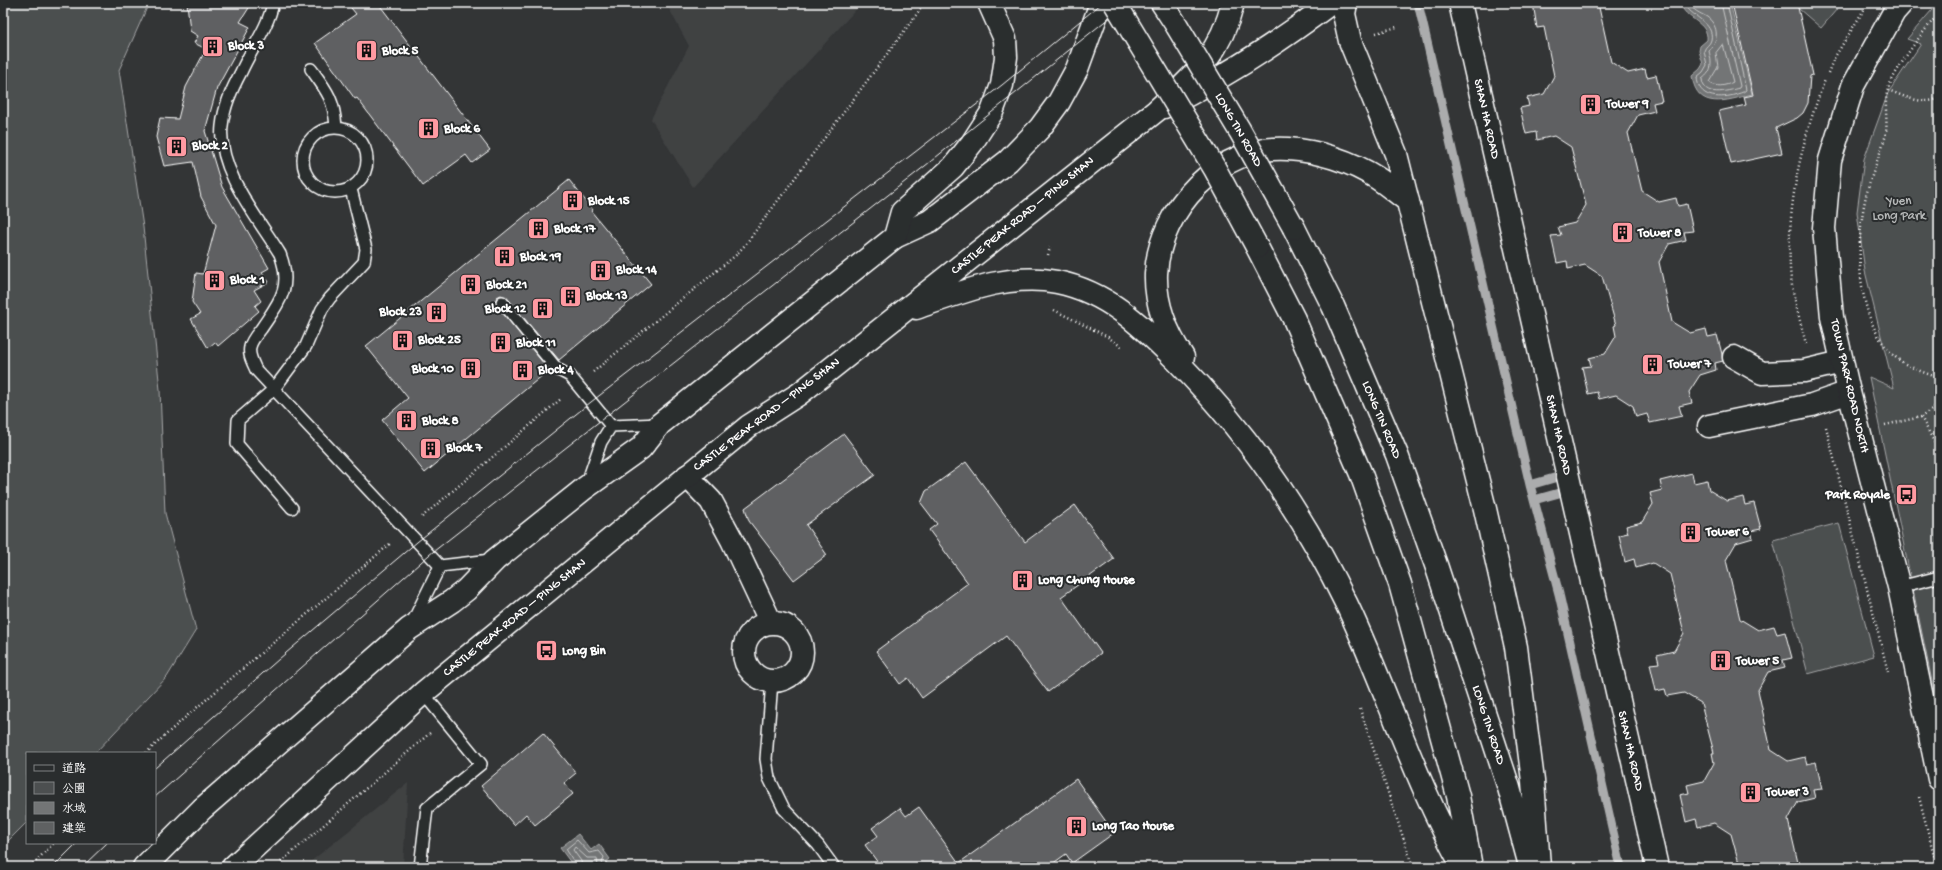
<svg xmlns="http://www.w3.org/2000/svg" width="1942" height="870" viewBox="0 0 1942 870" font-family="'Gochi Hand','LXGW WenKai TC',sans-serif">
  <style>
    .built { fill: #404243 }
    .green { fill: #4c4f50; stroke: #a6a7a8 }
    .water { fill: #737576; stroke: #abacad }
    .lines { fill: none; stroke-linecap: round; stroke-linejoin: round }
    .shore { stroke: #c7c8c8; stroke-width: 1 }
    .stream { stroke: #abacad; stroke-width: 9 }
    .building { fill: #5f6162; stroke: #fff }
    .lane-casing { stroke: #fff; stroke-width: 14 }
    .street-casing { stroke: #fff; stroke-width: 25 }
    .secondary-casing { stroke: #fff; stroke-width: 25 }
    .primary-casing { stroke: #fff; stroke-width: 25 }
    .path { stroke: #fff; stroke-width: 2.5; stroke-dasharray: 1 3; stroke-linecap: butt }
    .lane { stroke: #2a2d2e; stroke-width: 11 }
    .street { stroke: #2a2d2e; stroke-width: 22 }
    .secondary { stroke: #2a2d2e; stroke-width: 22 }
    .primary { stroke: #2a2d2e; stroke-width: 22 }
    .tram { stroke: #fff; stroke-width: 1 }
    .primary-bridge-casing { stroke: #fff; stroke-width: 25; stroke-linecap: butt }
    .primary-bridge { stroke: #2a2d2e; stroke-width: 22 }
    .labels { text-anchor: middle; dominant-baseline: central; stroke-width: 4; stroke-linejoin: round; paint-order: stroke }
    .poi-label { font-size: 13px; font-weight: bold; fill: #fff; stroke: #2a2d2e; text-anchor: start }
    .street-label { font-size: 13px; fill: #fff; stroke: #2a2d2e }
    .park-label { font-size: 13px; fill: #b7b9b9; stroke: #2a2d2e }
  </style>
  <rect width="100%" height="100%" fill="#333536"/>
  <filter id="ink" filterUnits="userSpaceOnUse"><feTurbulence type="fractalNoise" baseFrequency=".025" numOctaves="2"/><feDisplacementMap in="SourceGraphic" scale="8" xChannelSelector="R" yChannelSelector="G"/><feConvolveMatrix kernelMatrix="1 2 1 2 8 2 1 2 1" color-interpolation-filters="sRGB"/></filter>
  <g filter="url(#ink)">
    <path class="built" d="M666,3H862L693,187L651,119L689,46Z
      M408,783L403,867H304Z"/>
    <path class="green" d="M3,3H149L119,70L143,227L160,390L165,513L196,630L167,677L95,753H27V822L3,846Z
      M1792,3H1842L1821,28Z
      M1938,3H1939V715L1869,377L1894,388L1865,271L1857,212L1864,159L1888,93L1921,44L1907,39Z
      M1839,523L1874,656L1808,674L1773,540Z"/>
    <path class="water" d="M1680,3H1730L1752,94C1726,101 1697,111 1692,76L1700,69L1703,64L1699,51L1700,46L1707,40C1709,22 1685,20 1680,3Z
      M578,834L591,850L599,844L610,859L606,862L610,867H574L560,848Z"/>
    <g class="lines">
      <path class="shore" d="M1684,3C1690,17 1715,22 1711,40C1710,45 1705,46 1704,51L1707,65L1703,72L1697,77C1698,98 1718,99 1734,95C1739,93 1743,93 1746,90L1727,3
        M1689,3C1693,11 1700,13 1707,17C1720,27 1718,41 1709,51C1712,63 1713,71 1702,79C1703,98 1728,91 1739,88L1740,86L1721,3
        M1723,44L1733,82C1726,86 1715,88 1709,82L1718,67L1716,53Z
        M577,867L566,849L577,840L589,853L599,851L604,857L602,863L605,867
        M582,867L581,861L573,850L575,847L587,858H597L598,867"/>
      <path class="stream" d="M1418,3L1530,485L1559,594L1621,867
        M1530,485L1554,478
        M1534,500L1559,493"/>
    </g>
    <path class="building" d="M187,3H252L240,22L250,27L217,88L205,131L222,187L269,268L262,272L269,282L254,290L261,301L255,306L259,311L218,346L215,342L208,348L191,319L200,314L192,302L196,273L203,274L216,225L201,197L193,162L164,166L156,137L160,118L178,119L186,87L206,49L194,43L198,36L190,31Z
      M347,3H378L490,150L472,163L466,155L423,186L357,98L355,99L315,43L356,14Z
      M1533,3H1598L1611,62L1628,73L1645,69L1647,77L1656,75L1662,101L1653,103L1655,111L1638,115L1628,133L1642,191L1659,202L1676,198L1678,206L1687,204L1693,231L1684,232L1686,240L1669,244L1659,262L1672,322L1690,333L1706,329L1708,337L1717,335L1722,354L1723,361L1715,363L1716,370L1700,375L1689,392L1692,403L1679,406L1682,416L1650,423L1647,414L1636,417L1633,406L1616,395L1599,399L1597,392L1588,394L1582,367L1591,366L1589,358L1605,354L1616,336L1614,326L1616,325L1602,276L1585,265L1568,269L1567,261L1557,263L1551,236L1561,235L1558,227L1575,223L1586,205L1571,147L1554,136L1537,140L1536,132L1526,134L1520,108L1529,106L1527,98L1544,94L1554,76L1544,27L1537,28Z
      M1732,3H1797L1813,75L1810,76L1808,103L1803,113L1797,118L1776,128L1782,153L1731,164L1719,111L1746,105L1744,97L1753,95Z
      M569,180L593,210L591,211L651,284L559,360L507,298L501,295L497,297L495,303L497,306L549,370L425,473L382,420L408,398L366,346Z
      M844,434L875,475L806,525L827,555L794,580L749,521L745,508Z
      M966,462L1025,542L1075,505L1114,559L1061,597L1101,653L1048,692L1006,636L922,698L908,678L900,684L876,651L968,583L929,530L937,524L921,503L926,491Z
      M1692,473L1694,483L1707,480L1709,490L1727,501L1743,497L1745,505L1754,503L1761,529L1751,531L1753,538L1736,543L1726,560L1740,619L1758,630L1774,626L1777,634L1785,632L1792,658L1783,660L1785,668L1768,672L1758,690L1771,750L1788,761L1805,757L1807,764L1816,762L1822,789L1813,790L1815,798L1798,802L1788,820L1799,867H1740L1731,834L1714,823L1698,827L1696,819L1686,822L1680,795L1689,793L1687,785L1704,781L1714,763L1712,753H1714L1701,703L1684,693L1667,696L1665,689L1656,691L1650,664L1659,663L1657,655L1674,651L1684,633L1670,574L1653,563L1636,568L1634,559L1625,562L1619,535L1628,533L1626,526L1642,522L1653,504L1650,493L1662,490L1660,481Z
      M543,733L576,773L564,783L573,794L535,825L526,814L514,825L481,786Z
      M1076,779L1114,833L1072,863L1066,854L1048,867H881L865,845L878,836L872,828L900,808L906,816L919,807L959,863Z"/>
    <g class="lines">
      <defs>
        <path id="lane" d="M273,3C268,28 251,49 241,72C232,89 224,106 222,126C217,170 258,218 280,254C293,288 279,302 261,329C257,334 251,341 250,347C248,355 253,363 256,370L440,566
          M311,69C327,91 334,99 336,127
          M303 160a32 32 0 1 1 64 0a32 32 0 1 1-64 0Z
          M502,302L557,369L570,376L611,426
          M611,426L660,424
          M587,483L601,442L611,426
          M292,508L237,444L238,420L274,389L306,346L322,309L330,298L364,262L366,249L351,189
          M440,566L491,560
          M1899,587L1939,577
          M412,623L440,566
          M772,681L766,759L769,778L784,809L818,845L834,867
          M420,867L427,808L481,764L423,693"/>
        <path id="street" d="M1460,3L1657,867
          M1734,357L1762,373L1804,371L1842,362
          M1709,426L1812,405L1849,392
          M687,476L711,501L732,540L771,623
          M744 652a29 29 0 1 1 58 0a29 29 0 1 1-58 0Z"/>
        <path id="secondary" d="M1902,3L1894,12L1853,86L1830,160L1824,228L1832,317L1849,392L1899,587L1939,779
          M1164,107C1224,78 1279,42 1331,3
          M895,237L930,221L1008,161L1040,128L1059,102L1077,69L1101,3"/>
        <path id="primary" d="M1162,3L1177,26
          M1346,3L1344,14L1350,41L1396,154L1485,509L1516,647L1533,781L1539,867
          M1294,228L1333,306L1397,455L1436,565L1509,788L1529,862
          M1257,247L1294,319L1361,474L1400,584L1458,796L1471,867
          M916,308C960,293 1009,272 1057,282C1107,292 1141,325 1176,360C1246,431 1304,516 1347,605C1388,692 1415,783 1463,867
          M1183,357C1167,333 1155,304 1156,274C1159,209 1220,144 1288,149C1318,151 1351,161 1377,178C1388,185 1398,194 1408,201
          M144,867L202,809L409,629L452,601L466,590L495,560L585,488L641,448L660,424L895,237L902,212L953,167L972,143L992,112L1002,85L1006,57L1005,39L989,3
          M233,867L423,693L749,426L799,394L1156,111C1194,76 1220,55 1233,3"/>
      </defs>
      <use href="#lane" class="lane-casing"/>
      <use href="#street" class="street-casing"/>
      <use href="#secondary" class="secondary-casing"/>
      <use href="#primary" class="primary-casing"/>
      <path class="path" d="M1939,14C1923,30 1896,68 1888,89C1883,104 1889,123 1885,138C1879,157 1871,176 1866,196C1855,243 1855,318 1893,355C1906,367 1923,372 1939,378
        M1376,33L1397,27
        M1828,73L1833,60L1865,8
        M1888,90C1904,96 1922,106 1939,98
        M1048,255L1050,247
        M1054,310L1108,337L1123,348
        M1806,344C1800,319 1791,292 1790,267C1787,202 1802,139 1825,80
        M593,372L736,255L745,245L925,3
        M1921,417L1939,451
        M1885,425L1921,417L1939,405
        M1826,427L1888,672
        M422,517L562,398
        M1360,709L1413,867
        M146,753L181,721L391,543
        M1919,797L1937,867
        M281,862L430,733
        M30,867L54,843"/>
      <use href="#lane" class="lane"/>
      <use href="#street" class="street"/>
      <use href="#secondary" class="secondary"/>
      <use href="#primary" class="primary"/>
      <path class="tram" d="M155,768L279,659L417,542L591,402L1002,85L1102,3
        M155,797L429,555L925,166L1104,22L1131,3
        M53,867L77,843
        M82,867L107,843"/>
      <defs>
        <path id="primary-bridge" d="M1115,3L1215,169L1257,247
          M1177,26L1240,131L1294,228"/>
      </defs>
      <use href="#primary-bridge" class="primary-bridge-casing"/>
      <use href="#primary-bridge" class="primary-bridge"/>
    </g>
  </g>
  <defs>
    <symbol id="building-square" viewBox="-11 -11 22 22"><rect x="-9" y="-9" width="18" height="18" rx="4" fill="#ff9aa2" stroke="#2a2d2e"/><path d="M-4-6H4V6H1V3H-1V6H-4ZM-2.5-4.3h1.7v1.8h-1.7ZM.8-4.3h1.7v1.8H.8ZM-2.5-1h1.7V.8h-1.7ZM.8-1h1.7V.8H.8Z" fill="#111"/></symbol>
    <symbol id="bus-square" viewBox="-11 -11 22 22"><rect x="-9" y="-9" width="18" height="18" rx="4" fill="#ff9aa2" stroke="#2a2d2e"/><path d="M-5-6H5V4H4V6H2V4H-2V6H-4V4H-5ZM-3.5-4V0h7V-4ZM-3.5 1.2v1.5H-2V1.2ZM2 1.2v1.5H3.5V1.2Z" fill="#111"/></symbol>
  </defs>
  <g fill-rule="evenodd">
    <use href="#building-square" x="200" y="34" width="25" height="25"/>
    <use href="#building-square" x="354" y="38" width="25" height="25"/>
    <use href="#building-square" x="1578" y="92" width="25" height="25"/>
    <use href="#building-square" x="416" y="116" width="25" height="25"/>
    <use href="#building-square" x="164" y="134" width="25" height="25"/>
    <use href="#building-square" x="560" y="188" width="25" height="25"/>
    <use href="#building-square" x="526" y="216" width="25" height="25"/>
    <use href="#building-square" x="1610" y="220" width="25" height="25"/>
    <use href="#building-square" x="492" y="244" width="25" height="25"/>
    <use href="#building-square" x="588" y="258" width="25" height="25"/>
    <use href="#building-square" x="202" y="268" width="25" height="25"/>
    <use href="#building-square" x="458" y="272" width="25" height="25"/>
    <use href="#building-square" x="558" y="284" width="25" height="25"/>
    <use href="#building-square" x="530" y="296" width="25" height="25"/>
    <use href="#building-square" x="424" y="300" width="25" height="25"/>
    <use href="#building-square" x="390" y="328" width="25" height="25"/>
    <use href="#building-square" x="488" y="330" width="25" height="25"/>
    <use href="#building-square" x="1640" y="352" width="25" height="25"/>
    <use href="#building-square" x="458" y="356" width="25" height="25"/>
    <use href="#building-square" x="510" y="358" width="25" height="25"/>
    <use href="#building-square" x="394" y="408" width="25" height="25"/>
    <use href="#building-square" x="418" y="436" width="25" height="25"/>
    <use href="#bus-square" x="1894" y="482" width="25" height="25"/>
    <use href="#building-square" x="1678" y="520" width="25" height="25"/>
    <use href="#building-square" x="1010" y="568" width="25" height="25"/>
    <use href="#bus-square" x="534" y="638" width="25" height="25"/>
    <use href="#building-square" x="1708" y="648" width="25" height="25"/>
    <use href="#building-square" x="1738" y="780" width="25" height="25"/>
    <use href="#building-square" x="1064" y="814" width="25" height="25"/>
  </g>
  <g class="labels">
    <g class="poi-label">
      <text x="228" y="46">Block 3</text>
      <text x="382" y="51">Block 5</text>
      <text x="1606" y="104">Tower 9</text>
      <text x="444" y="129">Block 6</text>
      <text x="192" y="146">Block 2</text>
      <text x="588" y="201">Block 15</text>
      <text x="554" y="229">Block 17</text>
      <text x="1638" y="233">Tower 8</text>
      <text x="520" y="257">Block 19</text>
      <text x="616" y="270">Block 14</text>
      <text x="230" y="280">Block 1</text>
      <text x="486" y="285">Block 21</text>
      <text x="586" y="296">Block 13</text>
      <text x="526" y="309" text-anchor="end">Block 12</text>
      <text x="422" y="312" text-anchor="end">Block 23</text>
      <text x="418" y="340">Block 25</text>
      <text x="516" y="343">Block 11</text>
      <text x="1668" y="364">Tower 7</text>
      <text x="454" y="369" text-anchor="end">Block 10</text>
      <text x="538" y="370">Block 4</text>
      <text x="422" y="421">Block 8</text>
      <text x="446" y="448">Block 7</text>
      <text x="1890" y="495" text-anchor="end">Park Royale</text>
      <text x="1706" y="532">Tower 6</text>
      <text x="1038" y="580">Long Chung House</text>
      <text x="562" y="651">Long Bin</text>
      <text x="1736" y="661">Tower 5</text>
      <text x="1766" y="792">Tower 3</text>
      <text x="1092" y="826">Long Tao House</text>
    </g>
    <g class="street-label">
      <text transform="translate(1486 119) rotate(77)">SHAN HA ROAD</text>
      <text transform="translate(1238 130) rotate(60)">LONG TIN ROAD</text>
      <text transform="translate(1023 216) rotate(-39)">CASTLE PEAK ROAD – PING SHAN</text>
      <text transform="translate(1849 386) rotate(77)">TOWN PARK ROAD NORTH</text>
      <text transform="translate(767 415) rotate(-37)">CASTLE PEAK ROAD – PING SHAN</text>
      <text transform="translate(1381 420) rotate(67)">LONG TIN ROAD</text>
      <text transform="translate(1558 435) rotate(77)">SHAN HA ROAD</text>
      <text transform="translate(515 618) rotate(-39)">CASTLE PEAK ROAD – PING SHAN</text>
      <text transform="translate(1488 725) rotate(72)">LONG TIN ROAD</text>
      <text transform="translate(1630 751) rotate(77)">SHAN HA ROAD</text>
    </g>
    <g class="park-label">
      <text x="1899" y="201">Yuen<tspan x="1899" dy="15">Long Park</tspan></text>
    </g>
  </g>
  <rect width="1942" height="870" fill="none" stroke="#2a2d2e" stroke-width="16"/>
  <rect x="8" y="8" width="1926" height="854" fill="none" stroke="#fff" stroke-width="1.5" filter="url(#ink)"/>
  <rect x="26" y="752" width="130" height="92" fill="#2a2d2e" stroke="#7f8182"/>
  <rect x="34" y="765" width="20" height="6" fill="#2a2d2e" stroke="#7f8182"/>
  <text x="62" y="772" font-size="12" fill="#ffffff">道路</text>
  <rect x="34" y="782" width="20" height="12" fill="#4c4f50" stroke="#7f8182"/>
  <text x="62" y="792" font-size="12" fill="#ffffff">公園</text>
  <rect x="34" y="802" width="20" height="12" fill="#737576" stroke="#7f8182"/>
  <text x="62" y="812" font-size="12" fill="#ffffff">水域</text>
  <rect x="34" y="822" width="20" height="12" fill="#5f6162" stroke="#7f8182"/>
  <text x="62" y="832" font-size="12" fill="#ffffff">建築</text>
</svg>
